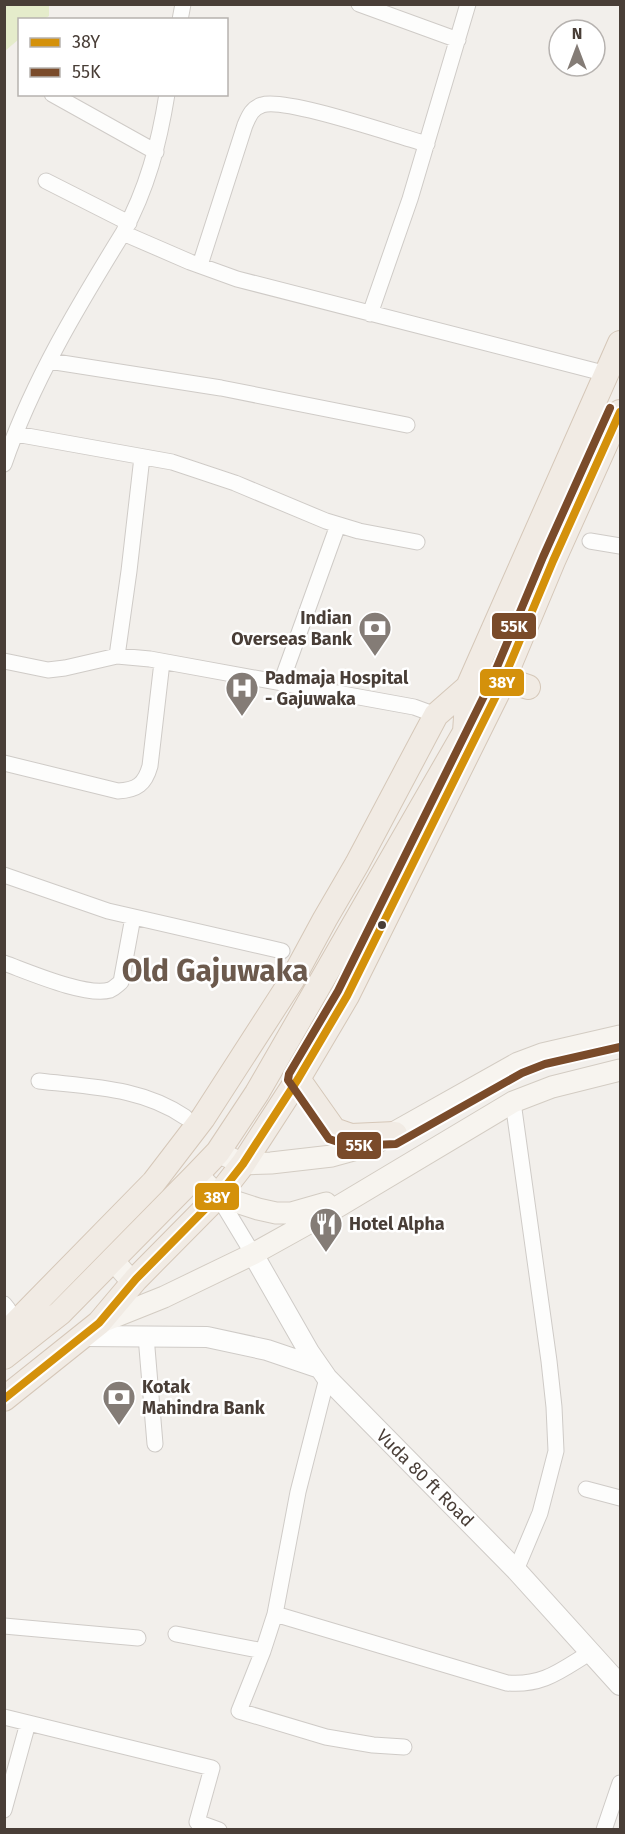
<svg xmlns="http://www.w3.org/2000/svg" width="625" height="1834" viewBox="0 0 625 1834" font-family="'Fira Sans',sans-serif">
  <style>
    .green { fill: #e5eccb }
    .lines { fill: none; stroke-linecap: round; stroke-linejoin: round }
    .minor-casing { stroke: #cfcbc7; stroke-width: 17 }
    .tertiary-casing { stroke: #cfcbc7; stroke-width: 22 }
    .secondary-casing { stroke: #d3ccc3; stroke-width: 23 }
    .primary-casing { stroke: #d5c7b8; stroke-width: 26 }
    .minor { stroke: #fdfdfc; stroke-width: 15 }
    .tertiary { stroke: #fdfdfc; stroke-width: 20 }
    .secondary { stroke: #f7f4ef; stroke-width: 21 }
    .primary { stroke: #f1ebe4; stroke-width: 24 }
    .bus-1-casing { stroke: #fff; stroke-width: 12 }
    .bus-2-casing { stroke: #fff; stroke-width: 12 }
    .bus-1 { stroke: #d4910b; stroke-width: 8 }
    .bus-2 { stroke: #7a4b2a; stroke-width: 8 }
    .bus-dot { fill: #493e37; stroke: #fff; stroke-width: 2 }
    .labels { text-anchor: middle; dominant-baseline: central; stroke-width: 5; stroke-linejoin: round; paint-order: stroke }
    .poi-label { font-size: 18px; font-weight: bold; fill: #493e37; stroke: #fff; text-anchor: start }
    .street-label { font-size: 18px; fill: #493e37; stroke: #fff }
    .town-label { font-size: 30px; font-weight: bold; fill: #6c5a4d; stroke: #fff }
    .line-badge { stroke: #fff; stroke-width: 2 }
    .badge-label { font-size: 16px; text-anchor: middle; font-weight: bold; fill: #fff }
  </style>
  <rect width="100%" height="100%" fill="#f2efeb"/>
  <path class="green" d="M5,4L49,5V16L44,19L20,20L19,39L5,51Z"/>
  <g class="lines">
    <defs>
      <path id="minor" d="M359,4L458,40
        M180,20L183,4
        M52,94L156,152
        M167,94C159,144 147,189 123,233L190,262L237,279L607,374
        M46,181L129,223
        M200,265L245,125C249,116 252,108 262,105C285,97 397,136 427,144
        M370,314L410,199L468,4
        M49,361L221,388L407,425
        M16,434L172,462L235,483L326,521L359,531L417,542
        M4,464C32,382 78,306 123,233
        M590,541L620,546
        M117,656L129,571L142,457
        M4,661L48,670L65,668L117,656L150,659L414,707L436,715
        M281,683L338,525
        M4,763L118,791C137,790 145,784 150,766L162,662
        M4,875L108,911L282,951
        M4,963C29,972 86,997 110,990C115,988 117,985 121,982L133,917
        M39,1081C90,1087 141,1087 185,1117
        M513,1102L549,1361L554,1407L556,1451L540,1513L516,1570
        M218,1196L253,1254
        M4,1304L8,1309
        M146,1336L155,1444
        M327,1378L298,1492L275,1614L263,1651L239,1711L326,1737L373,1745L404,1747
        M586,1489L620,1498
        M275,1614L507,1683C544,1686 561,1670 591,1652
        M4,1626L138,1638
        M176,1634L263,1651
        M4,1717L212,1768L197,1822L219,1830
        M4,1810L28,1723
        M604,1830L620,1783"/>
      <path id="tertiary" d="M253,1254L309,1352L327,1378L516,1570L620,1685
        M84,1336L207,1337L267,1350L320,1368"/>
      <path id="secondary" d="M218,1152L243,1164L271,1163L332,1156L372,1145L518,1063L542,1054L620,1036
        M197,1174L218,1196L258,1209L276,1213H291L326,1203
        M113,1260L133,1283
        M99,1323L164,1297L253,1254L334,1209L513,1102L552,1087L620,1070"/>
      <path id="primary" d="M490,674L528,687
        M298,1079L334,1130L351,1136L395,1134
        M4,1335L154,1182L203,1118L292,980L325,919L357,864L436,715L468,687
        M4,1357L60,1313L197,1174L218,1152L257,1093L465,732L468,687L620,343
        M4,1399L99,1323L136,1279L218,1196L243,1164L298,1079L347,996L499,690L553,561L620,412"/>
    </defs>
    <use href="#minor" class="minor-casing"/>
    <use href="#tertiary" class="tertiary-casing"/>
    <use href="#secondary" class="secondary-casing"/>
    <use href="#primary" class="primary-casing"/>
    <use href="#minor" class="minor"/>
    <use href="#tertiary" class="tertiary"/>
    <use href="#secondary" class="secondary"/>
    <use href="#primary" class="primary"/>
    <defs>
      <path id="bus-1" d="M4,1399L99,1323L136,1279L218,1196L243,1164L298,1079L347,996L499,690L553,561L620,412"/>
      <path id="bus-2" d="M610,408L543,557L489,686L338,991L289,1074L288,1080L329,1139L350,1146L396,1144L522,1073L545,1064L620,1047"/>
    </defs>
    <use href="#bus-1" class="bus-1-casing"/>
    <use href="#bus-2" class="bus-2-casing"/>
    <use href="#bus-1" class="bus-1"/>
    <use href="#bus-2" class="bus-2"/>
  </g>
  <defs>
    <symbol id="bank-pin" viewBox="-11 -11 22 30"><path d="M0 17L-7.5 6A9.5 9.5 0 1 1 7.5 6Z" fill="#847c76" stroke="#fff"/><path d="M-6-4H6V4H-6ZM0-2.3a2.3 2.3 0 1 0 0 4.6a2.3 2.3 0 1 0 0-4.6Z" fill="#fff"/></symbol>
    <symbol id="hospital-pin" viewBox="-11 -11 22 30"><path d="M0 17L-7.5 6A9.5 9.5 0 1 1 7.5 6Z" fill="#847c76" stroke="#fff"/><path d="M-5-5h3v3.5h4V-5h3V5h-3V1.5h-4V5h-3Z" fill="#fff"/></symbol>
    <symbol id="restaurant-pin" viewBox="-11 -11 22 30"><path d="M0 17L-7.5 6A9.5 9.5 0 1 1 7.5 6Z" fill="#847c76" stroke="#fff"/><path d="M-5-6h1v4h1v-4h1v4h1v-4h1v5L-1.5 .5V6h-2V.5L-5-1ZM5-6V6H3V1.5H1.5Q1.5-4 5-6Z" fill="#fff"/></symbol>
  </defs>
  <g fill-rule="evenodd">
    <use href="#bank-pin" x="356" y="609" width="38" height="52"/>
    <use href="#hospital-pin" x="223" y="669" width="38" height="52"/>
    <use href="#restaurant-pin" x="307" y="1205" width="38" height="52"/>
    <use href="#bank-pin" x="100" y="1378" width="38" height="52"/>
  </g>
  <circle class="bus-dot" cx="382" cy="925" r="5"/>
  <g class="labels">
    <g class="poi-label">
      <text x="352" y="618" text-anchor="end">Indian<tspan x="352" dy="21">Overseas Bank</tspan></text>
      <text x="265" y="678">Padmaja Hospital<tspan x="265" dy="21">- Gajuwaka</tspan></text>
      <text x="349" y="1224">Hotel Alpha</text>
      <text x="142" y="1387">Kotak<tspan x="142" dy="21">Mahindra Bank</tspan></text>
    </g>
    <g class="street-label">
      <text transform="translate(425 1478) rotate(45)">Vuda 80 ft Road</text>
    </g>
    <g class="town-label">
      <text x="215" y="971">Old Gajuwaka</text>
    </g>
  </g>
  <g class="line-badge">
    <rect x="491" y="612" width="46" height="28" rx="6" fill="#7a4b2a"/>
    <rect x="479" y="668" width="46" height="29" rx="6" fill="#d4910b"/>
    <rect x="336" y="1131" width="46" height="29" rx="6" fill="#7a4b2a"/>
    <rect x="194" y="1182" width="46" height="29" rx="6" fill="#d4910b"/>
  </g>
  <g class="badge-label">
    <text x="514" y="632">55K</text>
    <text x="502" y="688">38Y</text>
    <text x="359" y="1151">55K</text>
    <text x="217" y="1203">38Y</text>
  </g>
  <rect width="625" height="1834" fill="none" stroke="#493e37" stroke-width="12"/>
  <rect x="18" y="18" width="210" height="78" fill="#ffffff" stroke="#b6b2af" stroke-width="1.5"/>
  <rect x="30" y="38" width="30" height="9" fill="#d4910b" stroke="#b6b2af" stroke-width="1.5"/>
  <text x="72" y="48" font-size="18" fill="#493e37">38Y</text>
  <rect x="30" y="68" width="30" height="9" fill="#7a4b2a" stroke="#b6b2af" stroke-width="1.5"/>
  <text x="72" y="78" font-size="18" fill="#493e37">55K</text>
  <g transform="translate(577 48)"><circle r="28" fill="#ffffff" stroke="#b6b2af" stroke-width="1.5"/>
  <path d="M0-4.5L10 22L0 15L-10 22Z" fill="#847c76"/>
  <text y="-9" font-size="16" font-weight="bold" text-anchor="middle" fill="#493e37">N</text>
  </g>
</svg>
